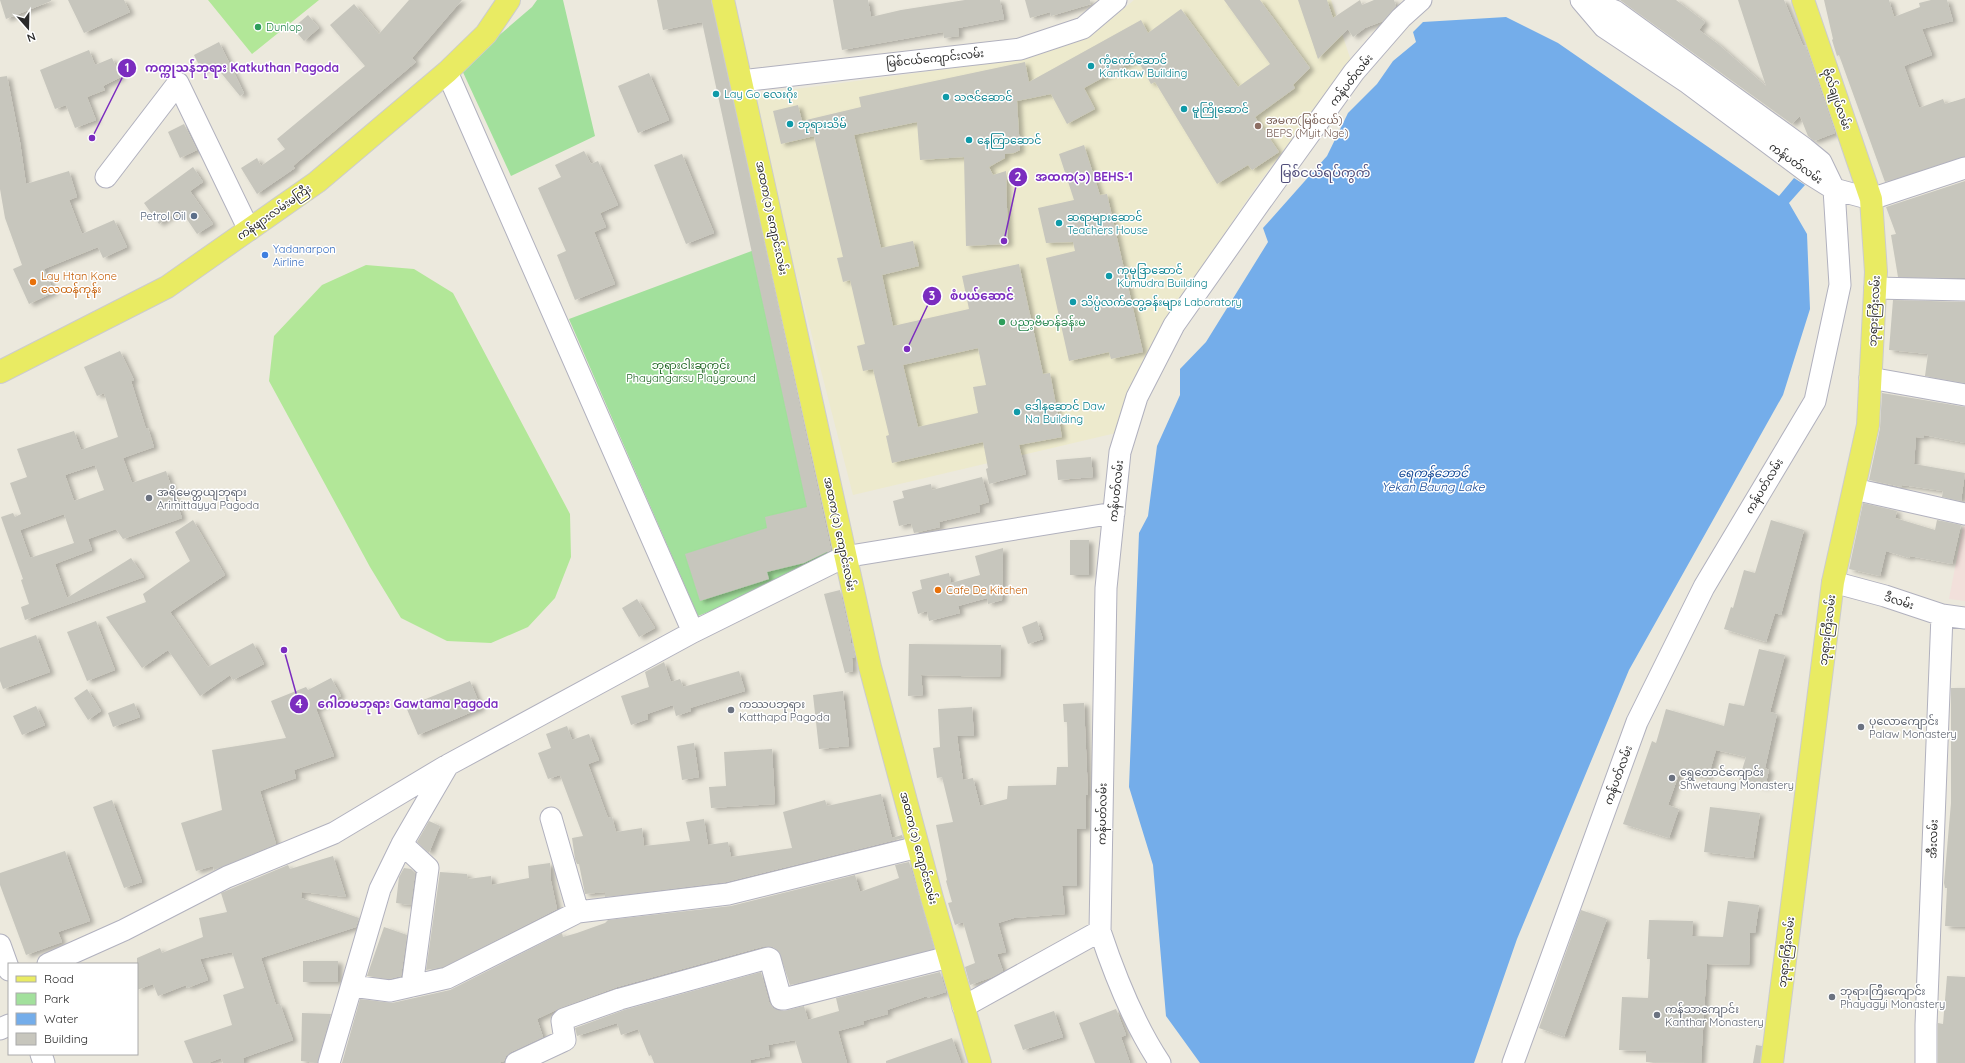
<svg xmlns="http://www.w3.org/2000/svg" width="1965" height="1063" viewBox="0 0 1965 1063" font-family="Quicksand,'Noto Sans Myanmar',sans-serif">
  <style>
    .education { fill: #edeacd }
    .medical { fill: #f2e0db }
    .green { fill: #a2e09c }
    .pitch { fill: #b2e798 }
    .water { fill: #74adea }
    .building { fill: #c7c6bd; fill-rule: evenodd; filter: url(#shadow) }
    .lines { fill: none; stroke-linecap: round; stroke-linejoin: round }
    .minor-casing { stroke: #b1b1be; stroke-width: 23 }
    .major-casing { stroke: #ccc; stroke-width: 24 }
    .minor { stroke: #fff; stroke-width: 21 }
    .major { stroke: #e9eb63; stroke-width: 22 }
    .leisure-dot { fill: #2e9e5b; stroke: #fff; stroke-width: 1.5 }
    .culture-dot { fill: #0f9aa8; stroke: #fff; stroke-width: 1.5 }
    .education-dot { fill: #8d6e63; stroke: #fff; stroke-width: 1.5 }
    .service-dot { fill: #5c6f8a; stroke: #fff; stroke-width: 1.5 }
    .shop-dot { fill: #3f7fe0; stroke: #fff; stroke-width: 1.5 }
    .food-dot { fill: #e8710a; stroke: #fff; stroke-width: 1.5 }
    .worship-dot { fill: #6b7280; stroke: #fff; stroke-width: 1.5 }
    .labels { text-anchor: middle; dominant-baseline: central; stroke-width: 3; stroke-linejoin: round; paint-order: stroke }
    .leisure-label { font-size: 11px; fill: #27864d; stroke: #fff; text-anchor: start }
    .street-label { font-size: 11px; fill: #2b2b2b; stroke: #fff }
    .culture-label { font-size: 11px; fill: #0d838f; stroke: #fff; text-anchor: start }
    .education-label { font-size: 11px; fill: #785e54; stroke: #fff; text-anchor: start }
    .service-label { font-size: 11px; fill: #4e5e75; stroke: #fff; text-anchor: end }
    .shop-label { font-size: 11px; fill: #366cbe; stroke: #fff; text-anchor: start }
    .food-label { font-size: 11px; fill: #c56008; stroke: #fff; text-anchor: start }
    .park-label { font-size: 11px; fill: #1d6520; stroke: #fff }
    .worship-label { font-size: 11px; fill: #5b616d; stroke: #fff; text-anchor: start }
    .water-label { font-size: 12px; font-style: italic; fill: #134896; stroke: #fff }
    .quarter-label { font-size: 13px; fill: #504d7a; stroke: #fff }
    .leader { fill: none; stroke: #7b2cbf; stroke-width: 1.5 }
    .callout-dot { fill: #7b2cbf; stroke: #fff; stroke-width: 1.5 }
    .mark-label { font-size: 12px; text-anchor: middle; font-weight: bold; fill: #fff }
    .callout-label { font-size: 12px; text-anchor: middle; font-weight: bold; fill: #7b2cbf; stroke: #fff; stroke-width: 3; stroke-linejoin: round; paint-order: stroke }
  </style>
  <defs>
    <filter id="shadow"><feDropShadow dx="4.5" dy="2.5" stdDeviation="2" flood-color="#0004"/></filter>
  </defs>
  <rect width="100%" height="100%" fill="#ece9dd"/>
  <path class="education" d="M1134,0H1331L1351,61L1253,191L1163,326L1116,433L853,495L750,95L1021,59L1090,37Z"/>
  <path class="medical" d="M1963,526L1965,527V601L1949,599Z"/>
  <path class="green" d="M537,0H563L595,136L511,176L461,68L532,7Z
    M757,249L830,564L698,616L569,319Z"/>
  <path class="pitch" d="M208,0H319L252,54Z
    M366,265L414,269L453,293L570,514L571,557L555,598L528,627L491,643L447,641L401,618L370,567L269,381L274,336L322,285Z"/>
  <path class="water" d="M1506,17L1558,43L1779,196L1794,178L1805,185L1789,203L1807,234L1810,309L1783,395L1629,670L1517,939L1474,1063H1200L1166,1016L1153,865L1129,787L1139,533L1148,516L1157,446L1180,395V369L1206,342L1268,242L1263,228L1327,156L1348,113L1377,84L1393,61L1416,42L1413,32L1423,22Z"/>
  <path class="building" d="M0,0H51V1L6,19Z
    M68,0H124L130,12L84,33Z
    M409,0H462L412,58L416,62L293,166L295,168L257,194L241,168L257,158L261,166L285,149L277,139L365,66L330,25L354,4L379,34Z
    M657,0H711L831,550L804,563L767,572L769,579L700,601L685,554L767,528L765,517L807,507L702,22L663,30Z
    M833,0H868L871,17L901,10L965,0H1000L1004,19L958,28L959,36L944,38L943,32L842,50Z
    M1025,0H1090L1091,4L1051,16L1050,12L1030,18Z
    M1224,0H1260L1310,68L1293,85L1295,88L1255,117L1279,152L1252,170L1248,165L1217,184L1155,82L1151,84L1137,59L1084,88L1095,109L1067,124L1051,94L1017,101L1020,150L1014,153L1005,154V158L989,167L993,175L1006,171L1008,244L966,246L964,157L920,160L917,122L854,135L881,248L913,241L919,266L882,275L893,326L969,309L962,276L1019,264L1043,374L1050,373L1062,437L1019,445L1026,474L989,484L986,469L988,468L983,442L892,463L886,436L889,435L873,369L863,371L857,346L865,344L850,280L843,282L837,258L843,257L814,136L781,144L773,111L798,105L802,121L861,107L859,97L1025,62L1029,82L1141,20L1148,33L1181,9L1238,87L1270,64ZM978,348L986,385L973,387L978,413L918,427L903,365Z
    M1298,0H1327L1333,18L1360,0L1362,5L1374,0H1394L1396,6L1383,21L1365,28L1353,37L1348,29L1318,59Z
    M1620,0H1676L1705,22L1699,30L1718,44L1766,86L1738,0H1784L1803,46L1805,45L1835,133L1814,141L1808,136L1800,116L1792,124Z
    M1824,0H1889L1894,17L1920,7L1919,3L1931,0H1947L1953,21L1922,29L1932,55L1904,66L1919,108L1943,99L1945,104L1965,98V156L1885,182L1839,55L1837,56L1832,40L1833,39Z
    M308,15L319,28L304,41L293,28Z
    M219,42L244,93L240,96L213,63L202,71L194,55Z
    M89,50L95,65L112,58L121,77L103,86L105,90L87,97L96,120L75,128L66,105L55,109L40,70Z
    M649,73L669,120L638,133L618,86Z
    M7,76L20,142L26,184L69,171L77,197L69,200L82,234L114,220L127,247L103,258L98,247L44,269L54,292L29,304L13,269L22,265L5,218L0,189V77Z
    M184,124L197,150L180,158L168,132Z
    M1084,145L1100,195L1107,194L1143,352L1111,359L1109,352L1069,361L1046,258L1075,251L1073,242L1046,243L1038,208L1074,200L1059,154Z
    M584,151L591,164L598,161L618,205L600,213L606,227L594,232L615,284L575,300L557,255L566,251L538,188L561,177L555,165Z
    M682,154L714,233L686,244L654,165Z
    M193,167L203,182L190,191L213,224L197,234L180,209L159,224L144,203Z
    M1965,181V278L1898,277L1891,235L1896,234L1886,207Z
    M1893,300L1965,302V383L1925,376L1928,354L1889,350Z
    M120,351L134,380L131,381L146,429L148,428L154,447L123,458L132,483L166,471L182,518L123,539L116,529L88,539L92,550L55,564L67,598L131,558L144,577L25,620L21,607L29,604L21,580L23,579L1,517L13,513L15,517L21,514L10,483L27,477L17,449L74,431L81,450L118,437L104,393L97,396L84,367ZM95,465L104,490L74,501L65,475ZM64,514L74,543L30,558L20,530Z
    M1882,393L1965,407V443L1924,435V438L1916,437L1914,464L1965,473L1961,501L1942,497L1943,491L1902,485V487L1869,480L1880,428Z
    M1091,457L1093,477L1058,480L1056,460Z
    M982,477L989,502L979,505L980,512L939,522L940,527L914,533L911,523L899,526L893,501L904,498L902,491L931,484L932,490Z
    M1863,503L1897,511L1895,518L1935,530L1937,520L1961,525L1952,564L1910,556L1909,558L1886,551L1880,576L1849,569Z
    M193,520L225,575L170,612L208,667L253,643L264,664L233,680L230,675L200,696L168,650L142,668L106,617L146,602L143,594L190,561L175,532Z
    M1771,520L1804,530L1781,615L1775,613L1766,642L1724,629L1731,607L1733,608L1744,570L1755,573Z
    M1070,540H1089V575H1070Z
    M1003,548L1002,600L988,604L987,598L958,606L960,613L929,621L927,611L918,614L912,592L922,589L920,580L949,573L951,583L980,575L975,556Z
    M840,590L851,640L850,643H852L855,657L852,658L853,671L845,673L824,594Z
    M637,599L655,628L639,637L622,608Z
    M96,621L115,670L87,681L67,632Z
    M1037,621L1043,639L1028,644L1022,627Z
    M36,635L50,672L3,689L0,681V648Z
    M909,644L1001,645L1000,677L921,675L923,695L908,696Z
    M1759,649L1785,655L1770,712L1777,714L1765,768L1769,770L1765,787L1739,780L1746,757L1716,750L1708,778L1680,771L1668,805L1679,809L1669,838L1623,824L1652,741L1656,743L1666,709L1724,726L1729,703L1744,706Z
    M664,662L671,682L680,679L683,687L739,671L745,691L690,708L691,711L676,716L673,705L647,714L648,719L631,725L621,696L649,687L645,672Z
    M331,678L341,696L316,709L334,756L294,770L296,778L260,791L276,844L214,870L213,866L196,871L181,823L222,810L212,750L286,738L271,701L306,687L308,690Z
    M470,681L481,708L418,735L406,707Z
    M1951,688H1965V927L1945,926L1947,888H1945L1944,883L1951,803Z
    M87,689L101,711L88,720L74,698Z
    M843,691L849,746L819,749L813,695Z
    M134,703L140,717L113,727L108,713Z
    M1084,703L1088,795H1086V829H1077V886H1062L1065,914L1014,918L998,923L1006,952L997,954L1003,971L992,977L970,985L965,967L975,963L963,922L955,925L948,903L952,902L946,881L947,880L936,825L953,822L942,777L937,778L933,748L940,747L938,709L972,707L974,736H957L963,780L973,778L980,806L1007,799L1008,786L1056,785L1057,767H1068L1067,722H1064L1063,704Z
    M36,706L45,725L22,735L13,716Z
    M567,726L572,740L589,734L599,760L588,764L608,818L612,817L616,832L642,828L644,846L690,841L686,822L704,819L708,845L728,842L731,857L792,848L783,812L825,800L827,806L881,794L892,838L902,835L903,838L726,882L605,897V892L585,894L579,864H577L575,859L572,838L583,836L560,775L548,779L538,753L551,748L546,734Z
    M694,743L699,777L682,780L677,746Z
    M772,749L775,804L711,808L709,787L726,786L724,752Z
    M112,800L142,882L124,888L93,807Z
    M1710,807L1760,813L1753,858L1704,852Z
    M429,821L440,826L429,853L417,842Z
    M65,851L90,921L58,932L62,942L26,955L0,885V873Z
    M333,856L346,897L302,892L301,898L359,918L356,927L261,958L262,960L259,961H262L276,1005L280,1004L293,1040L243,1058L244,1063H223L221,1058L208,1063H193L184,1041L232,1025L223,995L244,988L232,952L200,959L208,980L187,988L186,985L158,996L153,984L137,990V958L160,948L162,953L203,937L199,918L227,912L221,893L288,865L290,869Z
    M909,862L934,949L790,985L779,952L773,947L765,946L617,987L560,1008L537,1019L543,1037L511,1052L506,1056L504,1061L498,1063H342L360,999L392,1003L450,990L562,933L563,937L577,933L605,923L608,920L731,906L855,875L860,892L899,878L895,865Z
    M550,863L551,881L557,909L443,967L426,970L440,872L467,874L468,879L491,876L492,885L529,878L528,866Z
    M404,868L411,869L415,873L411,905L396,903L399,877Z
    M1728,901L1759,905L1755,933H1750L1749,965L1707,964L1701,1063L1646,1062V1051L1619,1050L1622,997L1648,998L1650,959H1647L1649,920L1693,921L1692,936L1723,937Z
    M1581,910L1607,919L1564,1037L1539,1028Z
    M384,927L407,935L401,976L389,979L367,976Z
    M303,961H338V982H303Z
    M761,972L769,1002L773,1008L784,1011L804,1006L808,1020L839,1011L836,998L940,972L946,992L927,998V996L887,1010L888,1014L863,1021L864,1024L838,1031L847,1063H802L795,1040L768,1045L770,1056L750,1060L751,1063H654L651,1055L649,1056L638,1029L621,1035L617,1023L577,1036L575,1028L624,1010Z
    M1947,976L1965,977V1063H1938V1023L1943,1024Z
    M1116,1009L1126,1035L1121,1037L1130,1063H1095L1079,1023Z
    M1054,1011L1063,1037L1023,1050L1014,1025Z
    M302,1013L331,1014L317,1063L301,1061Z
    M952,1038L961,1063H886V1061Z
    M1756,1045L1762,1046L1760,1063H1753Z"/>
  <g class="lines">
    <defs>
      <path id="minor" d="M1586,0L1615,11L1804,148L1821,162L1834,189L1871,199L1965,168
        M447,72L693,632
        M741,81L1020,49L1083,28L1116,0
        M106,177L178,83L249,230
        M1875,288L1965,290
        M1870,378L1965,395
        M1854,489L1965,514
        M1833,582L1885,596L1942,615L1965,618
        M551,818L578,912
        M402,844L428,868L412,986
        M0,945L9,970
        M48,964L124,930L227,877L334,833L446,766
        M352,986L390,991L447,978L578,912L728,894L918,847
        M963,1007L1100,931
        M0,1029L9,1025
        M41,1054L44,1063
        M329,1063L380,889L402,844L448,765L693,632L844,557L1114,513
        M516,1063L563,1041L565,1040L562,1021L564,1019L620,999L768,958L770,959L781,999H784L949,957
        M1160,1063C1134,1024 1115,976 1100,931L1106,588L1120,452L1137,397L1174,325L1257,207L1354,72L1401,18L1421,0
        M1513,1063L1637,722L1704,587L1815,401L1840,285L1834,189L1810,174L1688,83L1604,27L1581,0
        M1926,1063V1025L1942,615"/>
      <path id="major" d="M723,0L870,667L932,898L980,1063
        M0,372L167,287L317,182L447,72L486,34L509,0
        M1772,1063L1833,582L1868,425L1876,272L1871,199L1803,0"/>
    </defs>
    <use href="#minor" class="minor-casing"/>
    <use href="#major" class="major-casing"/>
    <use href="#minor" class="minor"/>
    <use href="#major" class="major"/>
  </g>
  <g class="leisure-dot">
    <circle cx="258" cy="27" r="4"/>
    <circle cx="1002" cy="322" r="4"/>
  </g>
  <g class="culture-dot">
    <circle cx="1091" cy="66" r="4"/>
    <circle cx="716" cy="94" r="4"/>
    <circle cx="946" cy="97" r="4"/>
    <circle cx="1184" cy="109" r="4"/>
    <circle cx="790" cy="124" r="4"/>
    <circle cx="969" cy="140" r="4"/>
    <circle cx="1059" cy="223" r="4"/>
    <circle cx="1109" cy="276" r="4"/>
    <circle cx="1073" cy="302" r="4"/>
    <circle cx="1017" cy="412" r="4"/>
  </g>
  <circle class="education-dot" cx="1258" cy="126" r="4"/>
  <circle class="service-dot" cx="194" cy="216" r="4"/>
  <circle class="shop-dot" cx="265" cy="255" r="4"/>
  <g class="food-dot">
    <circle cx="33" cy="282" r="4"/>
    <circle cx="938" cy="590" r="4"/>
  </g>
  <g class="worship-dot">
    <circle cx="149" cy="498" r="4"/>
    <circle cx="731" cy="710" r="4"/>
    <circle cx="1861" cy="727" r="4"/>
    <circle cx="1672" cy="778" r="4"/>
    <circle cx="1832" cy="997" r="4"/>
    <circle cx="1657" cy="1015" r="4"/>
  </g>
  <g class="labels">
    <g class="leisure-label">
      <text x="266" y="27">Dunlop</text>
      <text x="1010" y="322">ပညာ့ဗိမာန်ခန်းမ</text>
    </g>
    <g class="street-label">
      <text transform="translate(935 58) rotate(-6)">မြစ်ငယ်ကျောင်းလမ်း</text>
      <text transform="translate(1351 80) rotate(-52)">ကန်ပတ်လမ်း</text>
      <text transform="translate(1837 99) rotate(71)">ဗိုလ်ချုပ်လမ်း</text>
      <text transform="translate(1796 163) rotate(35)">ကန်ပတ်လမ်း</text>
      <text transform="translate(274 212) rotate(-35)">ကန်ဖျားလမ်းမကြီး</text>
      <text transform="translate(772 218) rotate(78)">အထက(၁) ကျောင်းလမ်း</text>
      <text transform="translate(1874 311) rotate(-87)">ဘုရားကြီးလမ်း</text>
      <text transform="translate(1764 486) rotate(-59)">ကန်ပတ်လမ်း</text>
      <text transform="translate(1116 491) rotate(-84)">ကန်ပတ်လမ်း</text>
      <text transform="translate(840 534) rotate(78)">အထက(၁) ကျောင်းလမ်း</text>
      <text transform="translate(1899 601) rotate(18)">ဒီလမ်း</text>
      <text transform="translate(1827 630) rotate(-83)">ဘုရားကြီးလမ်း</text>
      <text transform="translate(1618 775) rotate(-70)">ကန်ပတ်လမ်း</text>
      <text transform="translate(1102 814) rotate(-89)">ကန်ပတ်လမ်း</text>
      <text transform="translate(1933 839) rotate(-88)">အီးလမ်း</text>
      <text transform="translate(919 848) rotate(75)">အထက(၁) ကျောင်းလမ်း</text>
      <text transform="translate(1786 952) rotate(-83)">ဘုရားကြီးလမ်း</text>
    </g>
    <g class="culture-label">
      <text x="1099" y="60">ကံ့ကော်ဆောင်<tspan x="1099" dy="13">Kantkaw Building</tspan></text>
      <text x="724" y="94">Lay Go လေးဂိုး</text>
      <text x="954" y="97">သဇင်ဆောင်</text>
      <text x="1192" y="109">မူကြိုဆောင်</text>
      <text x="798" y="124">ဘုရားသိမ်</text>
      <text x="977" y="140">နေကြာဆောင်</text>
      <text x="1067" y="217">ဆရာများဆောင်<tspan x="1067" dy="13">Teachers House</tspan></text>
      <text x="1117" y="270">ကုမုဒြာဆောင်<tspan x="1117" dy="13">Kumudra Building</tspan></text>
      <text x="1081" y="302">သိပ္ပံလက်တွေ့ခန်းများ Laboratory</text>
      <text x="1025" y="406">ဒေါနဆောင် Daw<tspan x="1025" dy="13">Na Building</tspan></text>
    </g>
    <g class="education-label">
      <text x="1266" y="120">အမက(မြစ်ငယ်)<tspan x="1266" dy="13">BEPS (Myit Nge)</tspan></text>
    </g>
    <g class="service-label">
      <text x="186" y="216">Petrol Oil</text>
    </g>
    <g class="shop-label">
      <text x="273" y="249">Yadanarpon<tspan x="273" dy="13">Airline</tspan></text>
    </g>
    <g class="food-label">
      <text x="41" y="276">Lay Htan Kone<tspan x="41" dy="13">လေထန်ကုန်း</tspan></text>
      <text x="946" y="590">Cafe De Kitchen</text>
    </g>
    <g class="park-label">
      <text x="691" y="365">ဘုရားငါးဆူကွင်း<tspan x="691" dy="13">Phayangarsu Playground</tspan></text>
    </g>
    <g class="worship-label">
      <text x="157" y="492">အရိမေတ္တယျဘုရား<tspan x="157" dy="13">Arimittayya Pagoda</tspan></text>
      <text x="739" y="704">ကဿပဘုရား<tspan x="739" dy="13">Katthapa Pagoda</tspan></text>
      <text x="1869" y="721">ပုလောကျောင်း<tspan x="1869" dy="13">Palaw Monastery</tspan></text>
      <text x="1680" y="772">ရွှေတောင်ကျောင်း<tspan x="1680" dy="13">Shwetaung Monastery</tspan></text>
      <text x="1840" y="991">ဘုရားကြီးကျောင်း<tspan x="1840" dy="13">Phayagyi Monastery</tspan></text>
      <text x="1665" y="1009">ကန်သာကျောင်း<tspan x="1665" dy="13">Kanthar Monastery</tspan></text>
    </g>
    <g class="water-label">
      <text x="1433" y="472">ရေကန်ဘောင်<tspan x="1433" dy="14">Yekan Baung Lake</tspan></text>
    </g>
    <g class="quarter-label">
      <text x="1325" y="172">မြစ်ငယ်ရပ်ကွက်</text>
    </g>
  </g>
  <path class="leader" d="M92 138L127 68M1004 241L1018 177M907 349L932 296M284 650L299 704"/>
  <g class="callout-dot">
    <circle cx="92" cy="138" r="4"/>
    <circle cx="1004" cy="241" r="4"/>
    <circle cx="907" cy="349" r="4"/>
    <circle cx="284" cy="650" r="4"/>
    <circle cx="127" cy="68" r="10"/>
    <circle cx="1018" cy="177" r="10"/>
    <circle cx="932" cy="296" r="10"/>
    <circle cx="299" cy="704" r="10"/>
  </g>
  <g class="mark-label">
    <text x="127" y="72">1</text>
    <text x="1018" y="181">2</text>
    <text x="932" y="300">3</text>
    <text x="299" y="708">4</text>
  </g>
  <g class="callout-label">
    <text x="242" y="72">ကက္ကုသန်ဘုရား Katkuthan Pagoda</text>
    <text x="1084" y="181">အထက(၁) BEHS-1</text>
    <text x="982" y="300">စံပယ်ဆောင်</text>
    <text x="408" y="708">ဂေါတမဘုရား Gawtama Pagoda</text>
  </g>
  <rect x="8" y="963" width="130" height="92" fill="#ffffff" stroke="#aaaaaa"/>
  <rect x="16" y="976" width="20" height="6" fill="#e9eb63" stroke="#aaaaaa"/>
  <text x="44" y="983" font-size="12" fill="#2b2b2b">Road</text>
  <rect x="16" y="993" width="20" height="12" fill="#a2e09c" stroke="#aaaaaa"/>
  <text x="44" y="1003" font-size="12" fill="#2b2b2b">Park</text>
  <rect x="16" y="1013" width="20" height="12" fill="#74adea" stroke="#aaaaaa"/>
  <text x="44" y="1023" font-size="12" fill="#2b2b2b">Water</text>
  <rect x="16" y="1033" width="20" height="12" fill="#c7c6bd" stroke="#aaaaaa"/>
  <text x="44" y="1043" font-size="12" fill="#2b2b2b">Building</text>
  <g transform="translate(28 28) rotate(160)" stroke="#ffffff" stroke-width="3" paint-order="stroke">
  <path d="M0-3L7 15L0 10L-7 15Z" fill="#2b2b2b"/>
  <text y="-6" font-size="11" font-weight="bold" text-anchor="middle" fill="#2b2b2b">N</text>
  </g>
</svg>
